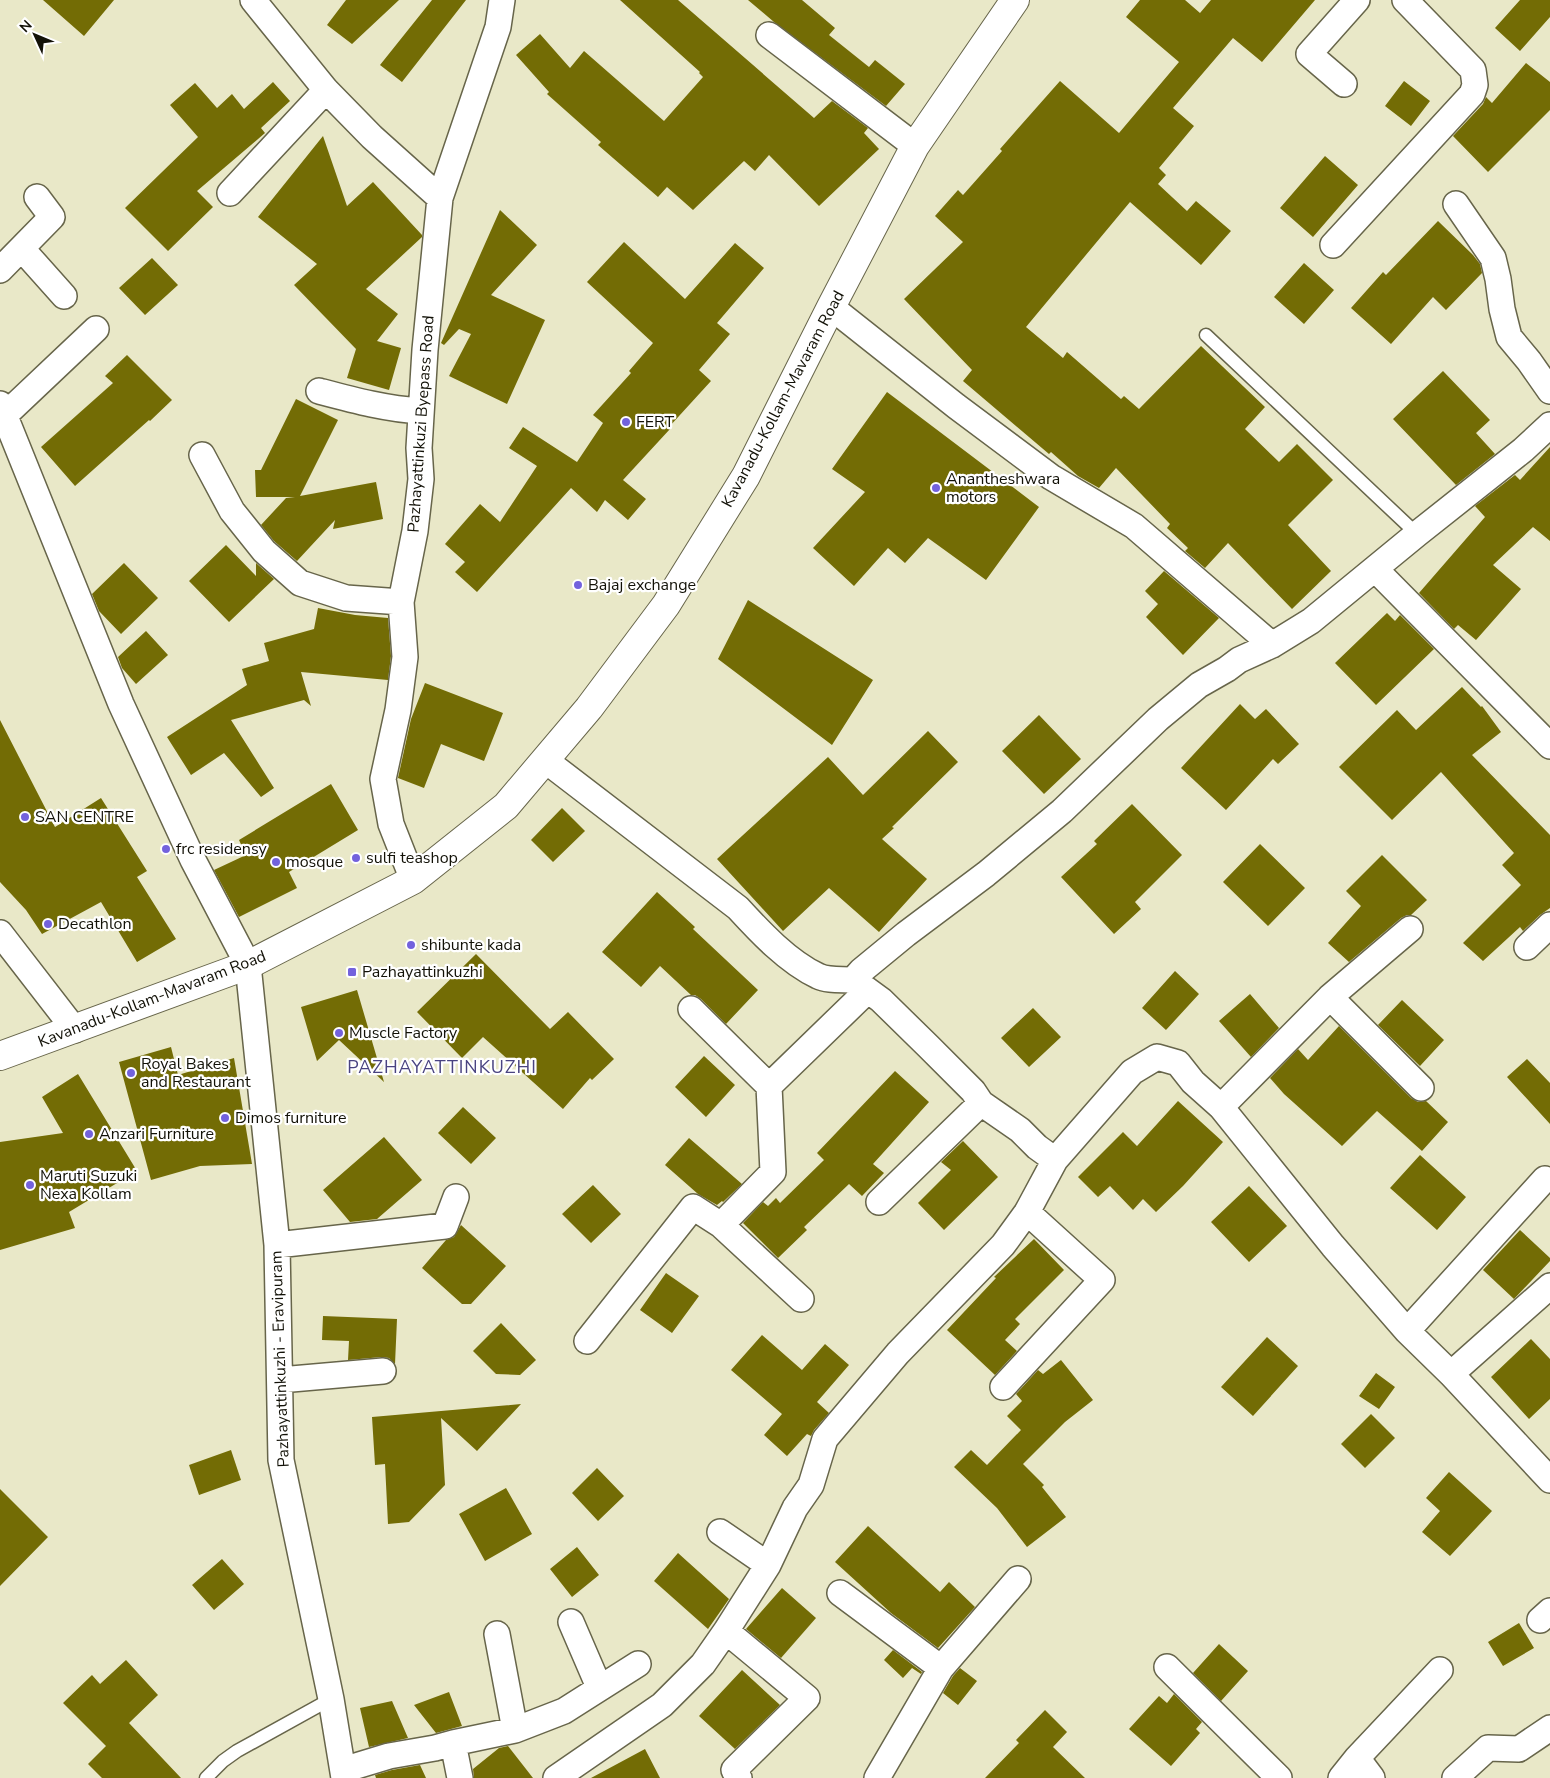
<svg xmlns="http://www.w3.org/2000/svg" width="1550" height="1778" viewBox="0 0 1550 1778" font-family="'Nunito Sans',sans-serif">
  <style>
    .building { fill: #736c05 }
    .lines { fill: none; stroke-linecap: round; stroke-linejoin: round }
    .lane-casing { stroke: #67654a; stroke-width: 15 }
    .street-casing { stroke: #67654a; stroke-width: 28 }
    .primary-casing { stroke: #67654a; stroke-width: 30 }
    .lane { stroke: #fff; stroke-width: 12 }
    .street { stroke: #fff; stroke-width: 25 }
    .primary { stroke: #fff; stroke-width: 28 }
    .poi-dot { fill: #7362dd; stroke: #fff; stroke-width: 2 }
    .labels { text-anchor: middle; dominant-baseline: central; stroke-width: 4.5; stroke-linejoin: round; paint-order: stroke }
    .street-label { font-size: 16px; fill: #121107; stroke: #fff }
    .poi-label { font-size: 16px; fill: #121107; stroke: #fff; text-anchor: start }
    .neighbourhood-label { font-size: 18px; letter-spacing: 1px; fill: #494381; stroke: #fff }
  </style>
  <rect width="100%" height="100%" fill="#e9e8c8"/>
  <path class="building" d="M43,0H114L84,36Z
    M346,0H399L352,44L327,25Z
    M432,0H466L402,82L380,65Z
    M620,0H678L814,118L832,101L868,128L864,133L879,149L819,206L769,155L755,171L744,161L693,210L667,187L658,197L598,145L601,142L547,94L549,92L516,55L540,34L570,68L584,51L664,121L703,77L699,73L700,72Z
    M748,0H802L835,28L829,35L869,67L875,60L905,84L886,106L774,22Z
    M1140,0H1185L1200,13L1211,0H1315L1262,62L1233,38L1173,108L1194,126L1159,168L1166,175L1158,184L1187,211L1196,201L1231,231L1201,265L1130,202L1026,327L1063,358L1067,352L1121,399L1124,396L1139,409L1201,346L1265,407L1245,429L1279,462L1297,444L1333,480L1288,525L1331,571L1292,609L1228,543L1205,568L1185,551L1188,548L1167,528L1170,524L1116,468L1099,488L1078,476L1051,452L1049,454L963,381L972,370L904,299L963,242L935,216L958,190L963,195L1002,151L1000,149L1060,81L1119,133L1179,62L1126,17Z
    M1520,0H1550V17L1520,51L1495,28Z
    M1526,63L1550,82V110L1488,172L1453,136L1483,104L1486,97L1492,103Z
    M1404,81L1430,101L1411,126L1385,106Z
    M273,82L290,101L261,128L265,133L197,191L213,207L168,251L125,208L198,137L170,105L195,83L217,108L232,94L244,109Z
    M323,136L347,206L373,182L422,235V237L366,289L398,314L377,341L401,348L389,390L347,378L356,349L294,285L317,264L258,217Z
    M1325,156L1358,185L1313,237L1280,208Z
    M500,210L537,245L491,295L545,320L507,404L449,376L471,334L459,329L444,345L441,343Z
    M1438,221L1473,255L1480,264L1482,273L1446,310L1433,297L1391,344L1351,308L1383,272L1386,275Z
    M624,242L685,299L735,243L764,268L717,323L730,334L699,370L711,381L669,427L670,429L623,480L646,499L628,520L605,500L597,512L571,488L477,592L455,572L465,562L445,544L480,504L500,522L537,466L509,448L523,427L577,462L603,423L593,415L631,373L629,371L653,343L587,282Z
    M152,258L178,285L145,315L119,288Z
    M1304,263L1334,290L1304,324L1274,297Z
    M127,355L172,400L150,421L149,420L75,486L41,447L113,383L105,376Z
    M1443,371L1490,420L1476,433L1495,454L1456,485L1393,419Z
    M887,392L1039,507L986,580L928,538L905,563L888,548L854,586L813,548L865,492L832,469Z
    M296,399L338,420L300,496L376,482L383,519L333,529L335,520L297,561L274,541L261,525L286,498L295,497H256L255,470H261Z
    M1550,447V541L1533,527L1493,565L1521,589L1476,640L1458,625L1454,629L1419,593L1485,517L1475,506L1515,475L1520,480Z
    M226,545L256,576V563L274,579L229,622L189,581Z
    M124,563L158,598L121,634L99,611L92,594Z
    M1164,571L1219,618L1183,655L1146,617L1158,604L1145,591Z
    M748,600L873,680L832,745L718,659Z
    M318,608L355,615L388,618L391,656L388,680L301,672L311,706L304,700L231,720L274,788L261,797L224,753L191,775L167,737L247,685L242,669L269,661L264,643L314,629Z
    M1387,613L1395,621L1400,615L1434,649L1376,705L1335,663Z
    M146,631L168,655L136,684L122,668L118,657Z
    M425,683L503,713L484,761L441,744L424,788L398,778L411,719Z
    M1462,687L1481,707L1482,706L1501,732L1472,755L1550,835V908L1540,915L1523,931L1520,927L1483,961L1463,943L1521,885L1502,865L1514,853L1441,772L1392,820L1339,767L1397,710L1416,730Z
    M1240,704L1255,719L1266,709L1299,744L1278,764L1273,759L1226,810L1181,768Z
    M1039,715L1081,759L1044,794L1002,751Z
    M0,720L55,827L101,798L147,871L137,877L176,939L137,962L101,902L42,934L26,910L0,882Z
    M928,731L958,762L892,827L894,828L882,839L927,879L879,932L829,888L783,931L717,859L828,757L863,795Z
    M331,784L358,830L289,872L297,888L239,917L214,870L246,855L239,840Z
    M1132,804L1182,855L1135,902L1141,909L1114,934L1061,877L1097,844L1094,841Z
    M562,808L585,831L553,862L531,840Z
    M1260,844L1305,888L1268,926L1223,882Z
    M1382,855L1427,900L1411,915H1407L1401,918L1349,962L1328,943L1361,906L1346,891Z
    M657,892L695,927L693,929L758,990L726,1024L701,999L695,995H691L660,966L641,987L602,952Z
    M476,954L550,1029L568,1012L614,1059L592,1080L590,1078L563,1109L483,1037L462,1058L417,1012Z
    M1175,971L1199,994L1166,1030L1142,1008Z
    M357,990L384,1082L339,1040L317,1061L301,1007Z
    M1250,994L1279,1028L1251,1057L1219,1021Z
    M1402,1000L1444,1040L1420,1066L1378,1025Z
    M1033,1008L1061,1037L1029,1067L1001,1038Z
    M1339,1026L1411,1098L1418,1102L1426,1101L1448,1122L1422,1151L1377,1111L1342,1146L1284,1094L1270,1078L1298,1049L1308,1060Z
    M171,1047L178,1075L234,1058L252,1164L200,1166L151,1180L119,1062Z
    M704,1056L735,1085L706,1117L675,1087Z
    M1527,1059L1550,1083V1124L1507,1077Z
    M895,1071L929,1102L873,1164L884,1173L862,1196L849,1184L804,1227L807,1230L778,1258L743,1223L763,1202L768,1206L776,1198L780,1203L824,1160L817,1153Z
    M78,1074L137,1171L69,1212L75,1228L0,1250V1142L63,1133L42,1097Z
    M1178,1101L1223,1142L1183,1186L1156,1212L1143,1199L1133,1210L1110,1186L1098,1197L1078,1177L1123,1132L1137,1146Z
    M463,1107L496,1138L471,1164L438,1133Z
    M384,1137L422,1180L377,1219L350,1222L323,1190Z
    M689,1138L742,1184L723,1202L722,1201L717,1205L698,1194L665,1165Z
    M963,1141L998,1177L944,1230L918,1203L951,1170L941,1162Z
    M1420,1155L1466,1197L1437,1230L1390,1188Z
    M593,1185L621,1214L591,1243L562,1214Z
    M1249,1186L1287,1226L1249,1262L1211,1222Z
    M461,1225L506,1266L471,1304H462L422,1268L446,1240L454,1237Z
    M1520,1230L1550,1258V1261L1514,1299L1483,1270Z
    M1034,1239L1064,1270L1015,1319L1020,1324L1005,1340L1017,1351L995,1375L947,1330L996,1278L994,1277Z
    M666,1273L699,1296L672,1333L640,1310Z
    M323,1316L397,1319L395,1364L389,1358L382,1357L348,1360L349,1341L322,1340Z
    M501,1323L536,1360L520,1375L496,1374L473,1351Z
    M762,1335L802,1370L825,1344L849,1365L817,1402L829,1413L814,1430L811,1436L807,1434L787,1456L764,1435L782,1414L731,1370Z
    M1267,1337L1298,1366L1253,1416L1221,1387Z
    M1531,1339L1550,1359V1399L1529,1419L1491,1377Z
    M1061,1360L1093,1400L1065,1422L1023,1464L1044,1485L1042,1487L1066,1517L1027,1547L997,1508L954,1467L971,1450L987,1465L1021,1430L1007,1416L1022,1401L1016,1394L1038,1370L1043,1374Z
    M1376,1373L1395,1387L1379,1409L1359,1396Z
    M521,1404L477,1451L441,1418L445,1485L409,1522L388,1524L385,1464L375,1465L372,1417Z
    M1371,1414L1395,1438L1365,1468L1341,1444Z
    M231,1450L241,1480L199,1495L189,1465Z
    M597,1468L624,1496L598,1521L572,1493Z
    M1449,1472L1492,1511L1450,1556L1422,1532L1440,1511L1426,1498Z
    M506,1488L532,1534L485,1561L459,1514Z
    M0,1489L48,1537L0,1586Z
    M868,1526L940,1592L949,1582L975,1607L938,1648L891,1613L835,1562Z
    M577,1547L599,1575L572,1597L550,1569Z
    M678,1553L729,1599L708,1629L654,1581Z
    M222,1559L244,1584L214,1610L192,1585Z
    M782,1588L816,1618L781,1658L746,1629Z
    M1519,1623L1534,1648L1503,1666L1488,1642Z
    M1219,1644L1248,1671L1221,1701L1193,1673Z
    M893,1650L922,1672L921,1674L912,1668L903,1678L884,1660Z
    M126,1660L158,1695L129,1723L181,1778H102L88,1764L106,1746L63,1703L92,1675L100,1684Z
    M960,1668L977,1681L958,1705L943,1693L953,1676Z
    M742,1670L780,1705L735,1749L699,1716Z
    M449,1692L462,1726L436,1733L414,1705Z
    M1174,1694L1202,1722L1196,1729L1200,1733L1171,1766L1129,1729L1159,1696L1167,1703Z
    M392,1701L408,1738L369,1747L360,1708Z
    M1045,1710L1067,1732L1053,1747L1085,1778H985L1019,1743L1016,1740Z
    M508,1746L533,1778H474L473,1769L499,1748Z
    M645,1749L660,1778H591Z
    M420,1765L426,1778H376L375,1775L392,1770Z"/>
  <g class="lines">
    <defs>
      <path id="lane" d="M1206,335L1417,534
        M206,1778L223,1761L237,1751L331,1699"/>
      <path id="street" d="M253,0L326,90L372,137L440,198
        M769,35L915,146
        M1344,84L1309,54L1357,0
        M230,193L326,90
        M1456,204L1493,258L1498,279L1502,309L1509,337L1529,361L1550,391
        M1333,245L1472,94L1475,85L1473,70L1405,0
        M22,249L64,296
        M0,270L52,217L37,197
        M831,307L956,406L1051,477L1134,526L1272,645
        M319,391C353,400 386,409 421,411
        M0,404L121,704L193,860L248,965L277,1245L281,1460L331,1699L344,1778
        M4,416L96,329
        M202,455L232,511L264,551L300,583L346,598L401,602
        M1375,569L1550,746
        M545,760L738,908C760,932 788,962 818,976C828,981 843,979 853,980L861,971L906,934L986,874L1062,811L1158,719L1199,685L1227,669L1239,660L1272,645L1311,621L1417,534L1523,450L1550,425
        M413,880L391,824L383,779L398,710L405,657L401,602L415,531L421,479L419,448L425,350L440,198L498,27L502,0
        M0,933L75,1030
        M1527,947L1550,925
        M855,981L881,1000L928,1046L973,1091L981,1103L1020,1130L1037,1147L1055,1160
        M1330,997L1421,1088
        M691,1009L769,1086
        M1221,1107L1330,997L1410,929
        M879,1202L981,1103
        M277,1245L445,1226L456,1197
        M801,1299L721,1225L773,1172L769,1086L867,991
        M1407,1331L1545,1179
        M587,1341L693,1207L721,1225
        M1451,1374L1550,1286
        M280,1380L383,1371
        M1003,1387L1102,1280L1027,1212
        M720,1532L768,1565
        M840,1593L941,1668
        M1540,1620L1550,1611
        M571,1622L599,1687
        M726,1631L807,1698L734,1770L739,1778
        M497,1634L515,1730
        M1167,1667L1279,1778
        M453,1743L515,1730L564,1711L638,1664
        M1357,1758L1372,1778
        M343,1770L389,1756L435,1748L453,1743L460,1778
        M556,1778L662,1705L703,1664L726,1631L768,1565L795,1508L811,1485L825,1439L898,1353L1003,1245L1027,1212L1055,1160L1132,1072L1157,1057L1178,1063L1193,1082L1221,1107L1333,1246L1407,1331L1451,1374L1550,1480
        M877,1778L941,1668L1018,1579
        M1341,1778L1357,1758L1440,1670
        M1455,1778L1488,1748L1519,1749L1550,1728"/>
      <path id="primary" d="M0,1056L248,965L413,880L506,806L589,708L666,605L746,476L831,307L915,146L1015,0"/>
    </defs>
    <use href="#lane" class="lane-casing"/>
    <use href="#street" class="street-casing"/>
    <use href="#primary" class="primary-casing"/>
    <use href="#lane" class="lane"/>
    <use href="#street" class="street"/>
    <use href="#primary" class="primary"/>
  </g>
  <g class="poi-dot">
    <circle cx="626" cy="422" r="5"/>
    <circle cx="936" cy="488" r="5"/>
    <circle cx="578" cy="585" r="5"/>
    <circle cx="25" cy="817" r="5"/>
    <circle cx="166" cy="849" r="5"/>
    <circle cx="356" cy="858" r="5"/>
    <circle cx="276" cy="862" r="5"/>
    <circle cx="48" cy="924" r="5"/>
    <circle cx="411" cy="945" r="5"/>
    <rect x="347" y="967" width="10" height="10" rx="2.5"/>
    <circle cx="339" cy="1033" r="5"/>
    <circle cx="131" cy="1073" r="5"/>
    <circle cx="225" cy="1118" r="5"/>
    <circle cx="89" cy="1134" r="5"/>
    <circle cx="30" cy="1185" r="5"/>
  </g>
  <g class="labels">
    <g class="street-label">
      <text transform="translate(783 399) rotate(-62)">Kavanadu-Kollam-Mavaram Road</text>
      <text transform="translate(421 424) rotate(-86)">Pazhayattinkuzi Byepass Road</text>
      <text transform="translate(152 999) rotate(-21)">Kavanadu-Kollam-Mavaram Road</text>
      <text transform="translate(280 1359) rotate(-92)">Pazhayattinkuzhi - Eravipuram</text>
    </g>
    <g class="poi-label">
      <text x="636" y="422">FERT</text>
      <text x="946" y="479">Anantheshwara<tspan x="946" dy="18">motors</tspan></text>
      <text x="588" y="585">Bajaj exchange</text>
      <text x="35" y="817">SAN CENTRE</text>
      <text x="176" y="849">frc residensy</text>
      <text x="366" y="858">sulfi teashop</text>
      <text x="286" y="862">mosque</text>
      <text x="58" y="924">Decathlon</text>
      <text x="421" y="945">shibunte kada</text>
      <text x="362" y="972">Pazhayattinkuzhi</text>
      <text x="349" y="1033">Muscle Factory</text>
      <text x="141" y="1064">Royal Bakes<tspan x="141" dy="18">and Restaurant</tspan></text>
      <text x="235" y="1118">Dimos furniture</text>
      <text x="99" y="1134">Anzari Furniture</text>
      <text x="40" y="1176">Maruti Suzuki<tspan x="40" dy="18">Nexa Kollam</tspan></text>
    </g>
    <g class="neighbourhood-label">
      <text x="442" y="1067">PAZHAYATTINKUZHI</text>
    </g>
  </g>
  <g transform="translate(35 35) rotate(314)" stroke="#ffffff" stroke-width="4" paint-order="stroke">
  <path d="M0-4L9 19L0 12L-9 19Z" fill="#121107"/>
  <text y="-8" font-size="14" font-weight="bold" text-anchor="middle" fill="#121107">N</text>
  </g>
</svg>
